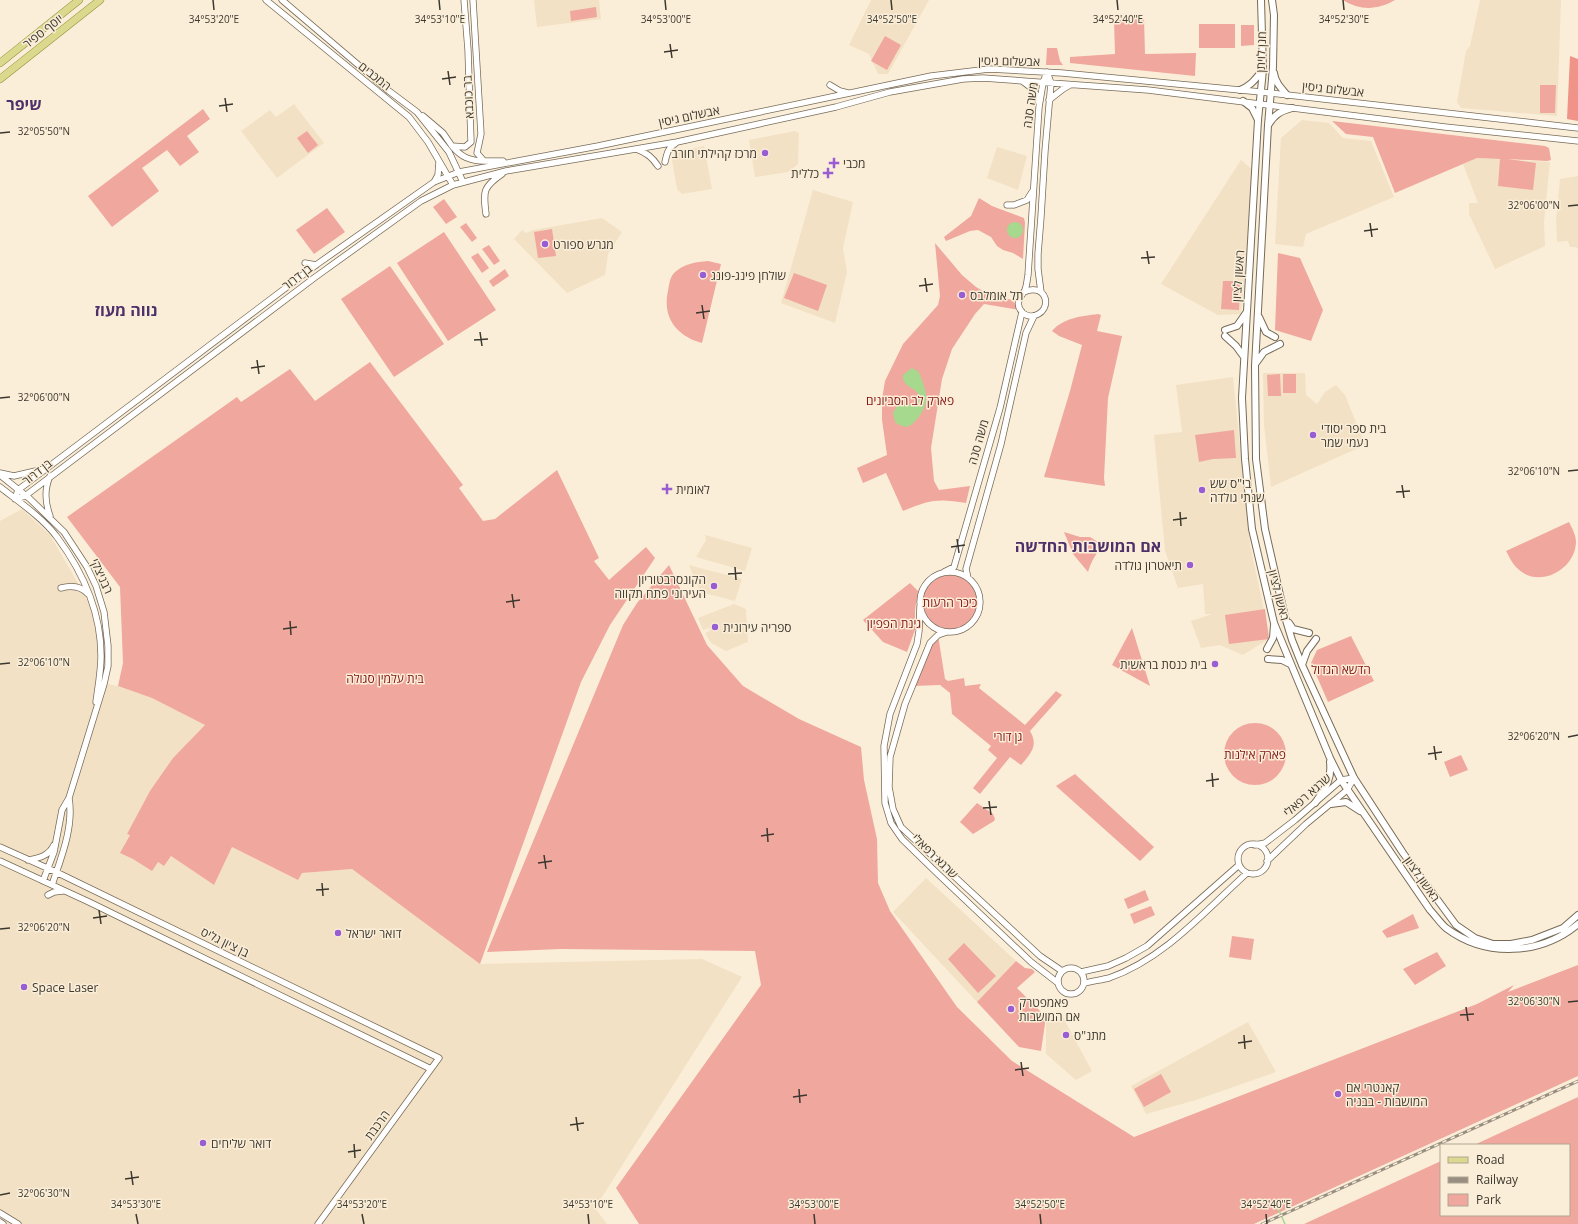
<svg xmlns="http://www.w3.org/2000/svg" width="1578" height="1224" viewBox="0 0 1578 1224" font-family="'Open Sans','Noto Sans Hebrew',sans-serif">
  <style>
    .built { fill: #f2e1c4 }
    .green { fill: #f0a79e }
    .forest { fill: #f09389 }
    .water { fill: #a6d88d }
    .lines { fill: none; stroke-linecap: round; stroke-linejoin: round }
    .stream { stroke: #a6d88d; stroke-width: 1.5 }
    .tertiary-casing { stroke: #776b58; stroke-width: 7 }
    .secondary-casing { stroke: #776b58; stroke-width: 8 }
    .primary-casing { stroke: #93903b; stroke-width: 8 }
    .tertiary { stroke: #fff; stroke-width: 5.5 }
    .secondary { stroke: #fff; stroke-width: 6 }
    .primary { stroke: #dad98e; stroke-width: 7 }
    .rail-casing { stroke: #988f80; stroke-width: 3 }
    .rail { stroke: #fbeed8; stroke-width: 1.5; stroke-dasharray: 4.5; stroke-linecap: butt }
    .ticks { fill: none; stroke: #3d382f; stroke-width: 1.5 }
    .poi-dot { fill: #985cd3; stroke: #fbeed8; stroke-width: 1.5 }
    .labels { text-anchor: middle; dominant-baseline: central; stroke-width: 3; stroke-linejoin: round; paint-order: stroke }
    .street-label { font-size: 12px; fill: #3d382f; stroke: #fbeed8 }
    .poi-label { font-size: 12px; fill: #3d382f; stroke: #fbeed8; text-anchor: start }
    .park-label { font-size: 12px; fill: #801113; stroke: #fbeed8 }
    .district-label { font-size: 16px; font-weight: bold; fill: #4e316b; stroke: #fbeed8 }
    .ticks-label { font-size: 10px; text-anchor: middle; fill: #3d382f; stroke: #fbeed8; stroke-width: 3; stroke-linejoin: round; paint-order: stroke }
  </style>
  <rect width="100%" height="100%" fill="#fbeed8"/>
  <path class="built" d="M534,0H599L601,19L537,27Z
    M871,0H929L888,74H878L869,54L849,45Z
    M1480,0H1561L1557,116L1461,108L1457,102L1466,51L1470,46Z
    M294,104L324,143L277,178L241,131L270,110L276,117Z
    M1302,120L1329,123L1343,138L1371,141L1394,197L1306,234L1303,247L1275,244L1281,138Z
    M795,131L799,133L798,164L788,172L755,177L749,140Z
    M704,146L712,189L682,194L677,189L672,160L674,155L680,151Z
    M997,147L1027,156L1018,190L987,178Z
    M1477,158L1550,162L1544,222L1545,246L1495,269L1469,214V203H1478L1463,164Z
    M1241,160L1255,172L1241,314L1218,315L1161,284Z
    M1578,176V249L1575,247H1570L1568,241L1557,242L1556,220L1560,179Z
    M813,190L853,202L843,248L847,272L835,323L781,303Z
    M602,218L622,232L608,254L605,275L567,293L514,239L522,230L526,233L533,230Z
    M1263,373H1305L1306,395L1317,404L1325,392L1336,385L1345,395L1365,445L1271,487L1264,425Z
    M1233,377L1250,545L1270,638L1243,655L1220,645L1201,648L1191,621L1212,614H1205L1203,584L1178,588L1165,551L1154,435L1182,432L1176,385Z
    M22,509L50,535L86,597L94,617L98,644L96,682L118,686L152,698L205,725L173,758L127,834H130L121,853L133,859L158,862L164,866L171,856L214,885L232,847L298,880L301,873L352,869L480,964L702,959L742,977L595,1208L607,1224H0V521Z
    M705,535L752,548L745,571L696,557L706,540Z
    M689,565L742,579L735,601L700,592Z
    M734,604L746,609L748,642L726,651L711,643L705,633L710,631L709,628L703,630L698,618Z
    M926,878L1016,961L977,1002L893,912Z
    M1059,1010L1092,1071L1076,1080L1046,1054V1017Z
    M1248,1022L1276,1072L1196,1100L1146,1114L1131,1086Z"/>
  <path class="green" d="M1343,0H1395C1378,10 1360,11 1343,0Z
    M596,7L597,17L571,21L570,11Z
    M1144,19L1145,54L1196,53L1195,76L1070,63V57L1115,54L1114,20Z
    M1199,24H1235V48H1199Z
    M1241,25H1254V45L1241,46Z
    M885,36L901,45L887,70L871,61Z
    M1047,48H1057L1060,61L1063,65H1046Z
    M1540,85H1556L1555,113H1540Z
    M203,109L210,119L187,136L199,152L180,166L167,150L142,168L159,191L112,227L88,196Z
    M1332,121L1545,146L1549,148L1551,160L1547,161L1507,159L1536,163L1533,190L1498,186L1500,159L1477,158L1395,193L1373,137L1346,134Z
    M307,131L318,145L308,153L297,138Z
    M979,198L992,206L1024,218L1025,223L1023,259L1013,253L1003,250L997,246L991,237L978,230L970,231L946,241L944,237L971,216Z
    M444,199L457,217L446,224L433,207Z
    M327,208L345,232L314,254L296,230Z
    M466,223L477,238L472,242L460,227Z
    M552,229L556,256L538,258L534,232Z
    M444,232L496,310L448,341L397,263Z
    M935,243L962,275L976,287L988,294L1012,300L1020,310L984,304L975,314L952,349L942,379L931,448L934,481L939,490L970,486L966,503C938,498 929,500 903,511L886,473L863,483L857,468L887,455L882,420V399L885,381L903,344L938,305L940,296Z
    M489,245L500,261L494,265L482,249Z
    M478,253L489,268L482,273L471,257Z
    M1278,253L1300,258L1323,310L1311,341L1275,330Z
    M708,261L721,264L702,343C677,336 662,318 668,291C669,285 670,277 674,273C683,264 696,262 708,261Z
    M390,266L444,344L394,377L341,299Z
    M505,269L509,276L493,287L489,281Z
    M794,273L827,285L818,311L784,298Z
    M1223,281H1240L1239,310L1221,309Z
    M1098,314L1101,315L1097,331L1122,336L1108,398L1104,478L1105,486L1044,477L1070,391L1082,345L1059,336L1052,331C1063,318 1082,316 1098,314Z
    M370,362L463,485L459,488L483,521L495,519L557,470L599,558L594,561L609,580L646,547L655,558L610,625L581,682L480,964L352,869L302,873L298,880L232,847L214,885L171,856L164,866L158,862L152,871L133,859L120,853L130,835L127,834L150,791L173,758L205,725L152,698L118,686L123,663L120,587L67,517L237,397L241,402L290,369L315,401Z
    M1280,374L1281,396H1268L1267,375Z
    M1283,374H1296V393H1283Z
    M1234,430L1236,458L1213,459L1199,462L1195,435Z
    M1569,522C1572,528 1576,535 1576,542C1575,571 1537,590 1516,567C1512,563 1509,556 1506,551Z
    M1064,532L1080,537H1090L1104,546C1096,552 1091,562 1088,572L1073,554Z
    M669,565L707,645L743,686L799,719L861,747L864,780L877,839L878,883L890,911L957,1007L1012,1061L1134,1137L1477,1004L1514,985L1508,992L1578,965V1076L1254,1224H639L616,1188L761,985L755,951L560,949L487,952L623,625L637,603Z
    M923 602a27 27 0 1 1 54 0a27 27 0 1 1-54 0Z
    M910,583L918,591L915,610V630L907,652L883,642L863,620Z
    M1265,609L1269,639L1229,644L1225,615Z
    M1132,628L1150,686L1112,665Z
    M938,635L945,679L948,681L964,678L965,686L981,684L979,688L1025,725L1056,691L1062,695L1030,731C1039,746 1030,754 1021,765L1010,757L980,794L973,788L997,758L988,750L991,746L952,714L950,693L940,685L913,686L930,643Z
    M1351,636L1374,681L1328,702L1311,663L1317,650Z
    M1224 754a31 31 0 1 1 62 0a31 31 0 1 1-62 0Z
    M1461,755L1468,770L1450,777L1444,762Z
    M1075,774L1154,847L1140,861L1056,786Z
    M977,803L993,814L995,819L994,821L973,834L960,822Z
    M1145,890L1149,900L1128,909L1124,899Z
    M1151,906L1155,915L1134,924L1130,914Z
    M1413,914L1419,928L1387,938L1382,931Z
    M1232,936L1254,939L1251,960L1229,957Z
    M964,943L996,976L978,993L948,959Z
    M1437,952L1446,966L1415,985L1403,969Z
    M1016,961L1025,968L1032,969L1035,972L1017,988L1046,1017L1041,1051L1019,1047L977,1002Z
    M1161,1074L1171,1092L1144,1107L1134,1089Z
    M1578,1097V1224H1304L1441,1161V1215H1569V1145H1474Z"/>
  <path class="forest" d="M1570,56L1578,59V121L1567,119Z"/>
  <path class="water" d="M1007 230a8 8 0 1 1 16 0a8 8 0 1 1-16 0Z
    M912,368L919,372C922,381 927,391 926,400C926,408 917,422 909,426C904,428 899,425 895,422L893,413L897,406L914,404L918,401V393C911,386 902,386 903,375Z"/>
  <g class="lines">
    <path class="stream" d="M1277,1206L1285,1224"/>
    <defs>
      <path id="tertiary" d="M266,0L409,117L428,142L453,185
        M282,0L389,91L417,112L449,152L463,182
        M473,0L481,134L477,153L484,161H503
        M1022,81C1031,87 1037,92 1039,103
        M830,85L840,91L848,93
        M1049,100L1063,89L1070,85
        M423,116L443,133L452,146L465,147L471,142L468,50L464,0
        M452,146C461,157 470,161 484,161
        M636,149C647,153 652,157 658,166
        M665,162C667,153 668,148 676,143
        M434,182L438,175L439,162
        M1007,205H1014L1027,200L1032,192
        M486,214C483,191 483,187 502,174
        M305,263L316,265
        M1024,292C1032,288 1042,289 1045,298C1049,312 1031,322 1022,312C1014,303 1021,297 1025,290C1027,285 1027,280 1028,275L1039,107L1043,83L1047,72
        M1041,292L1038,269V254L1041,217L1045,151L1051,83L1047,72
        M0,473L14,476L44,469
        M0,475L30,499L64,532L87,567L96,586L104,612L108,646V666L104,684L69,798L62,810L54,852L43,881
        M0,487C19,502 43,518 57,537C83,572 101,612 101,656C101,671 98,687 96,702
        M15,499L18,490L316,265L434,182L459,172L598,146L931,76L989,69L1062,73L1261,92L1578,128
        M15,499L25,496L314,278L421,201L453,185L506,171L677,142L836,107L890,92L963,79L983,78L1148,90L1445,127L1578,141
        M50,516C45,502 44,490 50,476
        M920 602a30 30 0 1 1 60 0a30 30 0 1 1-60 0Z
        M944,572L954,567L1000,408L1022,312
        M968,578L966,569L1001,444L1026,333L1034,316
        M61,588C72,585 81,586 88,594
        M920,606L919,631L917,644L890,714L884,746L885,803L891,823L902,839L938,874L1031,962L1058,983
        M947,632L938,635L930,643L905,704L890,757L889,787L893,809L901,827L1040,956L1062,971
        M1238 859a15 15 0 1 1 30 0a15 15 0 1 1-30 0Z
        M1255,845L1265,843L1295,820L1341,780L1354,778
        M0,847L56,872L439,1058L318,1224
        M28,860C39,858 49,856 54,845
        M0,861L89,902L431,1069
        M1267,861L1306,824L1347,790L1354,778
        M52,885C61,858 74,827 69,798
        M48,895L54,892L63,891
        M1058 981a13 13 0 1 1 26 0a13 13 0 1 1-26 0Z
        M1081,972L1108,966L1126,958L1147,946L1239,865
        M1085,983C1092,981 1101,980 1109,978C1164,959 1205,911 1247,873
        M0,1213L18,1224
        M0,1222L3,1224"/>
      <path id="secondary" d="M1261,0L1263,70L1258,120L1242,398L1245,459L1252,529L1274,623L1330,758L1341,780L1430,910C1435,915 1440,923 1446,928C1486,958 1541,955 1578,924
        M1272,0L1274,15L1273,67L1268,125L1255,366L1256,459L1265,529L1285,617L1292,640L1302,665L1354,778L1403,853L1456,925L1475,938L1493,944H1511L1532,940L1563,928L1578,915
        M1274,73C1275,82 1281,88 1287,95
        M1240,90C1251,86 1255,79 1263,70
        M1243,101L1252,108L1258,120
        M1269,124C1275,114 1281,111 1292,108
        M1259,317L1266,332L1275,337
        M1225,330L1237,326L1246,313
        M1225,336L1236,346L1244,357
        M1256,363L1264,352L1280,344
        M1289,623L1293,629L1309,633
        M1267,649L1273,638L1274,625
        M1268,659L1282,660L1290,664
        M1302,665L1307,651L1316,639
        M1315,803C1325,788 1332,781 1330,762
        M1331,804L1346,802L1360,811"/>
      <path id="primary" d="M0,63L79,0
        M0,79L100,0"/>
    </defs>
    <use href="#tertiary" class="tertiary-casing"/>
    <use href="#secondary" class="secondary-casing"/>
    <use href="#primary" class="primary-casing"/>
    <use href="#tertiary" class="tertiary"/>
    <use href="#secondary" class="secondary"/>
    <use href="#primary" class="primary"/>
    <defs>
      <path id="rail" d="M1262,1224L1578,1081"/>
    </defs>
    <use href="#rail" class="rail-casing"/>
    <use href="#rail" class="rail"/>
  </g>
  <path class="ticks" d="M213,0L214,10M439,0L440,10M665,0L666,10M891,0L892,10M1117,0L1118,10M1343,0L1344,10M670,44L672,58M664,52L678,50M448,71L450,85M442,79L456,77M225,98L227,112M219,106L233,104M0,133L10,132M1568,206L1578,205M1370,223L1372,237M1364,231L1378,229M1147,251L1149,264M1141,258L1155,257M925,278L927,292M919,286L933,284M702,305L704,319M696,313L710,311M480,332L482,346M474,340L488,339M257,360L259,374M251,368L265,366M0,398L10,397M1568,471L1578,470M1402,485L1404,498M1396,492L1410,491M1180,512L1181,526M1173,520L1187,518M957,539L959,553M951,547L965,545M735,567L736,580M728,574L742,573M512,594L514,608M506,602L520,600M290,621L291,635M283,629L297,627M0,664L10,663M1568,737L1578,735M1434,746L1436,760M1428,754L1442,752M1212,773L1213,787M1206,781L1219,779M989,801L991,815M983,808L997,807M767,828L768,842M761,836L774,834M544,855L546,869M538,863L552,861M322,883L323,896M316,890L329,889M99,910L101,924M93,918L107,916M0,929L10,928M1568,1002L1578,1001M1466,1007L1468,1021M1460,1015L1474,1014M1244,1035L1245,1049M1238,1043L1252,1041M1021,1062L1023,1076M1015,1070L1029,1068M799,1089L800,1103M793,1097L807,1095M576,1117L578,1131M570,1125L584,1123M354,1144L355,1158M348,1152L361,1150M131,1171L133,1185M125,1179L139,1177M0,1195L10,1193M136,1214L138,1224M362,1214L364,1224M588,1214L589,1224M814,1214L815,1224M1040,1214L1041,1224M1266,1214L1267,1224"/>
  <g class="poi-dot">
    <circle cx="765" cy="153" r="4"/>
    <path d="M832 157h4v4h4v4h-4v4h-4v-4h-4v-4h4z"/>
    <path d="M826 167h4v4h4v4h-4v4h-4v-4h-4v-4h4z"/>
    <circle cx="545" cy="244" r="4"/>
    <circle cx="703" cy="275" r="4"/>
    <circle cx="962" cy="295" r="4"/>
    <circle cx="1313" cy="435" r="4"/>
    <path d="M665 483h4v4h4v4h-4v4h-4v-4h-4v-4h4z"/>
    <circle cx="1202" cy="490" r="4"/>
    <circle cx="1190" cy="565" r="4"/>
    <circle cx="714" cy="586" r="4"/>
    <circle cx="715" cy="627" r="4"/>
    <circle cx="1215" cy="664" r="4"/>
    <circle cx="338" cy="933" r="4"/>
    <circle cx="24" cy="987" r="4"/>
    <circle cx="1011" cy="1009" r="4"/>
    <circle cx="1066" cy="1035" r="4"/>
    <circle cx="1338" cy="1094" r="4"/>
    <circle cx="203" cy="1143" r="4"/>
  </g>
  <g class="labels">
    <g class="street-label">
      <text transform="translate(43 31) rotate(-38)">יוסף ספיר</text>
      <text transform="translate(1261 52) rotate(-88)">חנן לויתן</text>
      <text transform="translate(1009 61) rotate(1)">אבשלום גיסין</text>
      <text transform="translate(375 76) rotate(38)">המכבים</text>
      <text transform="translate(1333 89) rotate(6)">אבשלום גיסין</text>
      <text transform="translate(468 97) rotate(-93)">בר כוכבא</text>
      <text transform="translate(1030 105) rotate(-82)">משה סנה</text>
      <text transform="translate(689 116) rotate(-12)">אבשלום גיסין</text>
      <text transform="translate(1238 276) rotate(-86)">ראשון לציון</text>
      <text transform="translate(297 277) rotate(-37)">בן דרור</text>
      <text transform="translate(978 442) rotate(-74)">משה סנה</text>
      <text transform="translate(37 472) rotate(-38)">בן דרור</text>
      <text transform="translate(102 576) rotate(66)">רבניצקי</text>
      <text transform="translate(1279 595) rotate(76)">ראשון לציון</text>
      <text transform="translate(1307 795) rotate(-41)">שרגא רפאלי</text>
      <text transform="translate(935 856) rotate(44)">שרגא רפאלי</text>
      <text transform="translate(1422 879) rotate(55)">ראשון לציון</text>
      <text transform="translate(225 942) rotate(26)">בן ציון גליס</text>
      <text transform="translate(377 1125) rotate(-54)">הרכבת</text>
    </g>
    <g class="poi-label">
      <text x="757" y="153" text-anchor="end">מרכז קהילתי חורב</text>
      <text x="843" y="163">מכבי</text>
      <text x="819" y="173" text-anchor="end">כללית</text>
      <text x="553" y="244">מגרש ספורט</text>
      <text x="711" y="275">שולחן פינג-פונג</text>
      <text x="970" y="295">תל אומלבס</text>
      <text x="1321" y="428">בית ספר יסודי<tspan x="1321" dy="14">נעמי שמר</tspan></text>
      <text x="1210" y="483">בי"ס שש<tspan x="1210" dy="14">שנתי גולדה</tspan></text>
      <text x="676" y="489">לאומית</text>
      <text x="1182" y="565" text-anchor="end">תיאטרון גולדה</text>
      <text x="706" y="579" text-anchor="end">הקונסרבטוריון<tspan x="706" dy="14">העירוני פתח תקווה</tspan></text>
      <text x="723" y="627">ספריה עירונית</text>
      <text x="1207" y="664" text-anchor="end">בית כנסת בראשית</text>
      <text x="346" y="933">דואר ישראל</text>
      <text x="32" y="987">Space Laser</text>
      <text x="1019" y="1002">פאמפטרק<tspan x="1019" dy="14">אם המושבות</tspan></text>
      <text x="1074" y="1035">מתנ"ס</text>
      <text x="1346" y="1087">קאנטרי אם<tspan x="1346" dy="14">המושבות - בבניה</tspan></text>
      <text x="211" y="1143">דואר שליחים</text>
    </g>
    <g class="park-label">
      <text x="910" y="400">פארק לב הסביונים</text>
      <text x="950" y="602">כיכר הרעות</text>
      <text x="894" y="623">גינת הפפיון</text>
      <text x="1341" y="669">הדשא הגדול</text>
      <text x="385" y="678">בית עלמין סגולה</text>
      <text x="1008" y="736">גן דורי</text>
      <text x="1255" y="754">פארק אילנות</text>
    </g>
    <g class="district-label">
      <text x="24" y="104">שיפר</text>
      <text x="126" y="310">נווה מעוז</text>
      <text x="1088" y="546">אם המושבות החדשה</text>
    </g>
  </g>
  <g class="ticks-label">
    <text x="214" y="23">34°53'20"E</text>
    <text x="440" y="23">34°53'10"E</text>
    <text x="666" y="23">34°53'00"E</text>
    <text x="892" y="23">34°52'50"E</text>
    <text x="1118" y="23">34°52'40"E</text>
    <text x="1344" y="23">34°52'30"E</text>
    <text x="44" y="135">32°05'50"N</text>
    <text x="1534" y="209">32°06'00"N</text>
    <text x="44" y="401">32°06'00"N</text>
    <text x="1534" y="475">32°06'10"N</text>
    <text x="44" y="666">32°06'10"N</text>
    <text x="1534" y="740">32°06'20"N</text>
    <text x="44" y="931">32°06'20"N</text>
    <text x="1534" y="1005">32°06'30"N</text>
    <text x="44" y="1197">32°06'30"N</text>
    <text x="136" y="1208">34°53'30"E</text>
    <text x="362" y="1208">34°53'20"E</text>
    <text x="588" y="1208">34°53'10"E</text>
    <text x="814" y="1208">34°53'00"E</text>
    <text x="1040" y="1208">34°52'50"E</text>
    <text x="1266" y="1208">34°52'40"E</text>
  </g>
  <rect x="1440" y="1144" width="130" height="72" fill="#fbeed8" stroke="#afa594"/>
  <rect x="1448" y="1157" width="20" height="6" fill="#dad98e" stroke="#afa594"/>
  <text x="1476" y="1164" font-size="12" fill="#3d382f">Road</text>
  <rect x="1448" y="1177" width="20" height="6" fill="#988f80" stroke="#afa594"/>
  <text x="1476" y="1184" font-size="12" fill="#3d382f">Railway</text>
  <rect x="1448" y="1194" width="20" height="12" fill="#f0a79e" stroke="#afa594"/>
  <text x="1476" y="1204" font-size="12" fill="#3d382f">Park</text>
</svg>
